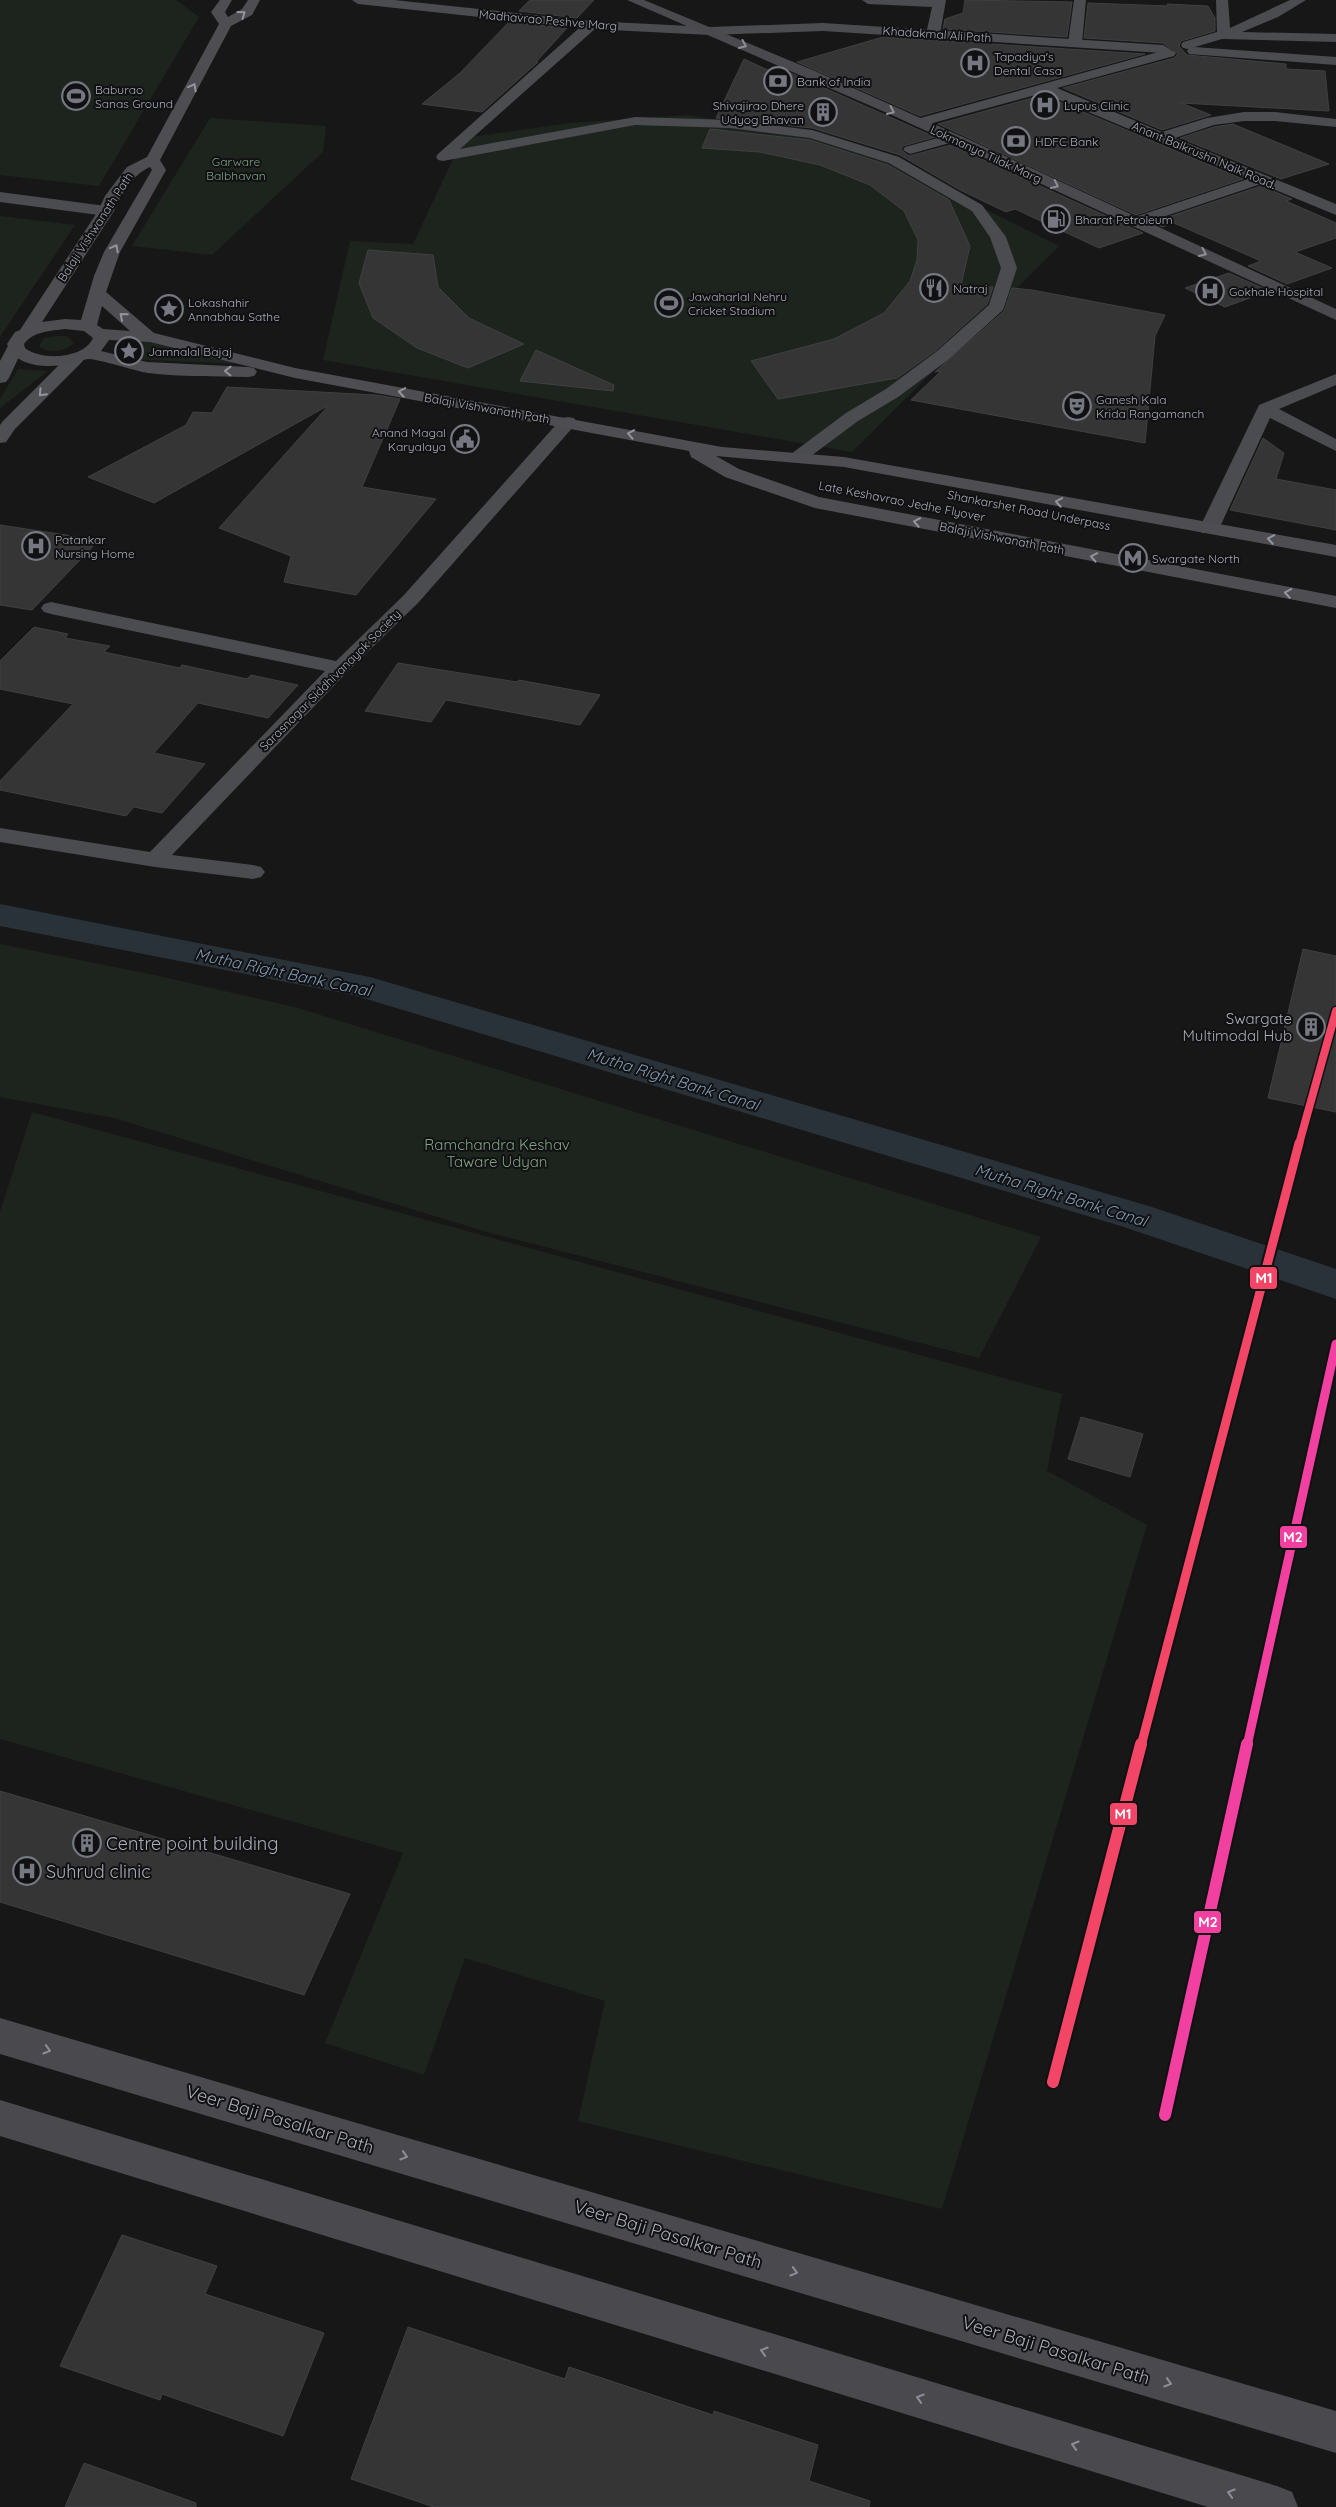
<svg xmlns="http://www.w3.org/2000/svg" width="1336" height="2507" viewBox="0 0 1336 2507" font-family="Quicksand,sans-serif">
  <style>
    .green { fill: #1d241e }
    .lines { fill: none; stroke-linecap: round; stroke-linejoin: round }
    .canal { fill: #2a3239; fill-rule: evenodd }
    .building { fill: #353536; stroke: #3f4043 }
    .minor { fill: #4b4c50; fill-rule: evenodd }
    .tertiary { fill: #4b4c50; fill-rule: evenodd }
    .secondary { fill: #4a4a4e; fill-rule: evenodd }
    .primary { fill: #4d4f52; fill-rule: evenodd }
    .trunk { fill: #4e4e52; fill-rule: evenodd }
    .metro-1-far2-casing { stroke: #111113; stroke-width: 11 }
    .metro-1-far1-casing { stroke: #111113; stroke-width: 13 }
    .metro-1-casing { stroke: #111113; stroke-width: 16 }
    .metro-2-far1-casing { stroke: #111113; stroke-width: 13 }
    .metro-2-casing { stroke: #111113; stroke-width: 16 }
    .metro-1-far2 { stroke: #f34667; stroke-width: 8 }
    .metro-1-far1 { stroke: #f34667; stroke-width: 9 }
    .metro-1 { stroke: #f34667; stroke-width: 12 }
    .metro-2-far1 { stroke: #f240a1; stroke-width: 9 }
    .metro-2 { stroke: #f240a1; stroke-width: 12 }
    .oneway { stroke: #92959e }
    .oneway2 { stroke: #8c8f98 }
    .oneway3 { stroke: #91969e }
    .labels { text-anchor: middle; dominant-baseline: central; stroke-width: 4; stroke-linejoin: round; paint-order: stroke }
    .far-street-label { font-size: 12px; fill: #a8adb8; stroke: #111113 }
    .far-poi-label { font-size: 12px; fill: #a8adb8; stroke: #111113; text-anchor: start }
    .far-park-label { font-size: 12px; fill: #7fa381; stroke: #111113 }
    .poi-label { font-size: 15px; fill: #a8adb8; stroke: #111113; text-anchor: end }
    .park-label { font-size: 15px; fill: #7fa381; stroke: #111113 }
    .water-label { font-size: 16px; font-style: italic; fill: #7f9bb3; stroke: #111113 }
    .near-poi-label { font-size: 18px; fill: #a8adb8; stroke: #111113; text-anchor: start }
    .near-street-label { font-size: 18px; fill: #a8adb8; stroke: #111113 }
    .line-badge { stroke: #111113; stroke-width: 2 }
    .badge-label { font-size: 14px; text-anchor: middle; font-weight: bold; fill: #fff }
  </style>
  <rect width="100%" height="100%" fill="#171717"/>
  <path class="green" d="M0,0H176L199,17L99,186L0,175Z
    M687,115L834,138L882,158L1059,246L852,452L323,360L350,241L413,244L463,138L570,123Z
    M210,118L326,126L323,152L212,255L132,246Z
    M0,216L75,225L0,337Z
    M56,336H67L74,343C66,352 48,354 39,346L44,338Z
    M133,338L243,364L119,359Z
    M18,369L48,371L0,408V399Z
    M0,944L159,976L298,1008L1041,1237L979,1358L483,1231L114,1118L0,1097Z
    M32,1112L1062,1394L1047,1471L1147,1525L942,2209L578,2121L605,2001L465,1958L424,2075L325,2043L403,1853L0,1739V1212Z"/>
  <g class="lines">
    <path class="canal" d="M0,904L370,977L1152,1207L1336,1269V1299L1124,1227L353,995L0,926Z"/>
  </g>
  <path class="building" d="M530,0H594L577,18L519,11Z
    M965,0L1072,2L1067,37L943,29L945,19L963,13Z
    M1088,3L1168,6L1167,4L1208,6L1215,18V31L1181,41L1179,46L1187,55L1286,64V69L1325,71L1329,111L1181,103L1211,115L1162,130L1063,88L1174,58L1178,54L1163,43L1084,38Z
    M509,22L567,28L536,62H538L482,112L422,104L460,73Z
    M883,37L1145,54L920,116L797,62Z
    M744,59L768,70L777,67L935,137L903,146L901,150L909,156L951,145L1143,233L1099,248L1015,209L1006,212L960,190L900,155L812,128L716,118Z
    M1043,95L1243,179L1136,215L938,124Z
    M1233,124L1329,164L1281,179L1180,138L1214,127Z
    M710,129L810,140L888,165L949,200L970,246L961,285L993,287L987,304L935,351L897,378L778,399L751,361L834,339L884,313L910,281L917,260L918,240L904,211L870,185L820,165L760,152L702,148Z
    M1261,186L1292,199L1286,201L1336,223V238L1295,252L1332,268L1287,284L1248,266L1261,261L1174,223L1162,227L1153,222Z
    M368,250L433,255L438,287L469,318L524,344L468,368L417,348L373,318L359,283Z
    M1229,273L1269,291L1225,307L1185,288Z
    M1012,288L1032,290L1165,315L1155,336L1145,443L911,400L941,371L935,372L1004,311Z
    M536,350L614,385L613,391L520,381Z
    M227,387L376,395L400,399L362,487L436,499L356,595L284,582L291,556L219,528L329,405L154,503L88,477L186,425L193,412L212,413Z
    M1263,438L1284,453L1276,479L1336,490V530L1230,510Z
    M0,525L99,540L32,610L0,605Z
    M34,627L68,634L65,638L110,646L104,652L180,668L182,665L247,679L251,675L298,685L268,718L198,703L154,753L205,764L162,813L134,807L126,816L0,790V781L73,704L0,689V661Z
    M398,663L517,682L519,680L600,695L580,725L446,700L431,722L365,711Z
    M1303,949L1336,956V1112L1268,1098Z
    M1081,1417L1143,1434L1130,1477L1068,1459Z
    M0,1791L350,1894L304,1995L0,1902Z
    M122,2235L217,2266L205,2294L324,2333L283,2436L162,2394L160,2400L60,2366Z
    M408,2327L565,2379L569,2367L713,2415L714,2411L818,2445L809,2481L870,2501L869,2507H434L351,2479Z
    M84,2463L196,2503V2507H65Z"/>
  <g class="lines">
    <path class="minor" d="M862,0H946L940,34L933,38L926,34L932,7L868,4Z
      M1074,0H1086L1082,43L1075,47L1068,43Z
      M1216,0H1228L1230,28L1290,0H1306L1278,17L1242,32L1336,34V42L1222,39L1188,49L1183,48L1181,45L1183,42L1217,32Z
      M591,21L596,22L598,25L596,28L460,149L635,117L730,120L812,130L899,157L982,205L1006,237L1017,268L1003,310L948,360L898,397L858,421L803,462H791L788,458L791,454L846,413L886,389L936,352L989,305L1001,268L990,237L972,211L889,163L810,138L730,128L635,125L443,161L438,160L436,157L438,154L586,22Z
      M1169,49L1176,53L1174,56L1057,88L1162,132L1207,118L1244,112H1275L1336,119V127L1275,121H1244L1214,125L1175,138L1336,204V215L1261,184L1139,225H1129L1126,222L1129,219L1248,179L1043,93L918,127L911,123L913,120Z
      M952,134L957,135L959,138L957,141L910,154L903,150L905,147Z
      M0,192L106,206L114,211L106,216L0,202Z
      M1336,374V385L1279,409L1336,439V451L1270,418L1219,529L1216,533H1202L1199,529L1259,405Z
      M568,417L574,418L577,422L574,426L418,603L347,672L172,855L253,865L261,867L265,872L261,877L253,879L155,867L0,842V828L150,852L325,671L51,614L44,612L41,608L44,604L51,602L336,661L404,595L562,418Z"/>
    <path class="tertiary" d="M352,0H394L591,21L710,27L823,23L1163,45L1170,49L1163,53L823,31L710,35L591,29L358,4Z
      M1194,47L1336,57V65L1189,54L1187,51L1189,48Z"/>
    <path class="secondary" d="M627,0H644L815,71L992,150L1336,309V320L894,116Z
      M0,2018L1336,2411V2453L0,2054Z
      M0,2100L1277,2486L1292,2492L1298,2507H1208L0,2136Z"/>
    <path class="primary" d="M15,343L21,344L23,348L9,378L6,382L0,383V361L9,344Z
      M76,353L82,354L85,358L82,362L15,429L6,442L0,443V425L3,421L70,354Z"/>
    <path class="trunk" d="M220,0H232L225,12L228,17L242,9L248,0H260L252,15L231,26L160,160L166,170L120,252L106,292L154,333L295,368L722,447L844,457L1336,545V557L844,467L716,456L739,469L819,497L1336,596V608L815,508L725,477L691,457L689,451L295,378L150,342L109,340L101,351L147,362L248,367L254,368L257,372L254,376L248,377C215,376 181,377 148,373C136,371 94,358 89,359C83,359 76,363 70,364C48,368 16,368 7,344L15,332L20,330L98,211L105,196L127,167L147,157L219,24L211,12ZM150,167L152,170L104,252L94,276L81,320L65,319L42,322L114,211C122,193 131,176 150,167ZM102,306L130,331L103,329L97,325ZM65,329L84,331L93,338C84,359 41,361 25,348L24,344C33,331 51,331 65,329Z"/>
    <defs>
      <path id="metro-1-far2" d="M1299,1144L1336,1011"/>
      <path id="metro-1-far1" d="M1141,1746L1299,1143"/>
      <path id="metro-1" d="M1053,2082L1141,1744"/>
      <path id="metro-2-far1" d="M1247,1746L1336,1344"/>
      <path id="metro-2" d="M1165,2115L1247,1744"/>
    </defs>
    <use href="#metro-1-far2" class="metro-1-far2-casing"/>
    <use href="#metro-1-far1" class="metro-1-far1-casing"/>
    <use href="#metro-1" class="metro-1-casing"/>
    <use href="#metro-2-far1" class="metro-2-far1-casing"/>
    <use href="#metro-2" class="metro-2-casing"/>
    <use href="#metro-1-far2" class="metro-1-far2"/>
    <use href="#metro-1-far1" class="metro-1-far1"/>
    <use href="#metro-1" class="metro-1"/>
    <use href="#metro-2-far1" class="metro-2-far1"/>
    <use href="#metro-2" class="metro-2"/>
  </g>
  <defs><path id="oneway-chevron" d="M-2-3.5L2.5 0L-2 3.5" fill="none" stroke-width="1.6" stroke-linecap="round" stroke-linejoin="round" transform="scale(1.25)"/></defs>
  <g class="oneway">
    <use href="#oneway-chevron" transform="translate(242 14) rotate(-36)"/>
    <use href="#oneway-chevron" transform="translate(193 87) rotate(-61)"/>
    <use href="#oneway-chevron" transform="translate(115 248) rotate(-62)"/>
    <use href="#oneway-chevron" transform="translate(123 316) rotate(-139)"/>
    <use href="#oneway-chevron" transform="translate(228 371) rotate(-179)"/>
    <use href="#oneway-chevron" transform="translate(402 392) rotate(-170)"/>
    <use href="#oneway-chevron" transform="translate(631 434) rotate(-169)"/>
    <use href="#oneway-chevron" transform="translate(1059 502) rotate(-170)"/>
    <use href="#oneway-chevron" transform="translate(917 522) rotate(-169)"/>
    <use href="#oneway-chevron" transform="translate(1271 539) rotate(-170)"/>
    <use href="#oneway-chevron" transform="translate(1094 557) rotate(-169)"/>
    <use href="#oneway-chevron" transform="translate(1288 593) rotate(-170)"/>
  </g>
  <g class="oneway2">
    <use href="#oneway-chevron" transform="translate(743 45) rotate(24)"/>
    <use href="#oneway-chevron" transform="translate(891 111) rotate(24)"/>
    <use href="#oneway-chevron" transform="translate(1055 185) rotate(25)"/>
    <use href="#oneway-chevron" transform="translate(1203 253) rotate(25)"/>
    <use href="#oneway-chevron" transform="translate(47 2050) rotate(17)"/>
    <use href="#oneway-chevron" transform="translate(404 2156) rotate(17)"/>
    <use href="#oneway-chevron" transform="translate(794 2272) rotate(17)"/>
    <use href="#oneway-chevron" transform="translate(764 2351) rotate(-163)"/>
    <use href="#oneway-chevron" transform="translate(1168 2383) rotate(17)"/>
    <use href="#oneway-chevron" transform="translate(920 2398) rotate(-163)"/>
    <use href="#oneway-chevron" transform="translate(1075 2445) rotate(-163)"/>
    <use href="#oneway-chevron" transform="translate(1231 2493) rotate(-163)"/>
  </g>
  <use class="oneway3" href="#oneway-chevron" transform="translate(42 393) rotate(133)"/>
  <defs>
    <symbol id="hospital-ring" viewBox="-11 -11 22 22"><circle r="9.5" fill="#111113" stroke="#757880" stroke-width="1.5"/><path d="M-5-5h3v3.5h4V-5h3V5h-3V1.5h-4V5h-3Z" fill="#757880"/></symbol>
    <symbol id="bank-ring" viewBox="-11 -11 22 22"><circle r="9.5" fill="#111113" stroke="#757880" stroke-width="1.5"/><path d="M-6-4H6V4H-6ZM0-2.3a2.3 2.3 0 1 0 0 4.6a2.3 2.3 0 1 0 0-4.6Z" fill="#757880"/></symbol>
    <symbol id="stadium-ring" viewBox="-11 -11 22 22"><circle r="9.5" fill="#111113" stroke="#757880" stroke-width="1.5"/><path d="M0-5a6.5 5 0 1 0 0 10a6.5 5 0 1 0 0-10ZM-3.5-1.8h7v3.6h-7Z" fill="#757880"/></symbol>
    <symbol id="building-ring" viewBox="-11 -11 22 22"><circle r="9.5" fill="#111113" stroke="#757880" stroke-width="1.5"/><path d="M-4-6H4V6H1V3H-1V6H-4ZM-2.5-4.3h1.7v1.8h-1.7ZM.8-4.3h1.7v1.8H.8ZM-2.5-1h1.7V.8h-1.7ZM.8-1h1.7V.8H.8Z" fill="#757880"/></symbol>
    <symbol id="fuel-ring" viewBox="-11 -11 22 22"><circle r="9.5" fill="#111113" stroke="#757880" stroke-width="1.5"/><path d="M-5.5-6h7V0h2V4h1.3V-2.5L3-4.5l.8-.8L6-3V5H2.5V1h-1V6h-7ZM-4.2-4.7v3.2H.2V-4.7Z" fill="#757880"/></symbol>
    <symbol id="restaurant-ring" viewBox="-11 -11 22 22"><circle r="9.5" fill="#111113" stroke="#757880" stroke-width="1.5"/><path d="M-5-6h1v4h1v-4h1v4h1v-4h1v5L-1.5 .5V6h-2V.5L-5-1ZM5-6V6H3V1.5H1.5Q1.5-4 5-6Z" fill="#757880"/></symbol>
    <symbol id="sight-ring" viewBox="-11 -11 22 22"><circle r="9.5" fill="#111113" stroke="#757880" stroke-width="1.5"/><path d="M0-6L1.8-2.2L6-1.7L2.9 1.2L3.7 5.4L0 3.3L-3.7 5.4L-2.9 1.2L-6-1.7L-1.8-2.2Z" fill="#757880"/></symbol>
    <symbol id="theatre-ring" viewBox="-11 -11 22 22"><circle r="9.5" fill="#111113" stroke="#757880" stroke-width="1.5"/><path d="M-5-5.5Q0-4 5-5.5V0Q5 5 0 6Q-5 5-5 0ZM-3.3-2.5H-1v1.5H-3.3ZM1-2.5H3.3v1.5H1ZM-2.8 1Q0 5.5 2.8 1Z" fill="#757880"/></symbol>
    <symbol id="civic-ring" viewBox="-11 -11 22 22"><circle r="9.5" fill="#111113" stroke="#757880" stroke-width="1.5"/><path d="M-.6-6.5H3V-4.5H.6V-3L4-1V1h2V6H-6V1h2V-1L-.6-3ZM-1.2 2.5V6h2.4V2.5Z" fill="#757880"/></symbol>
    <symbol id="metro-ring" viewBox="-11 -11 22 22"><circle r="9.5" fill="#111113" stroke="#757880" stroke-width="1.5"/><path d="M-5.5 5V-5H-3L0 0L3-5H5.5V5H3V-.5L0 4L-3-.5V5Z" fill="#757880"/></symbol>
  </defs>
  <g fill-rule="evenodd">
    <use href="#hospital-ring" x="959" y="47" width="32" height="32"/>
    <use href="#bank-ring" x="762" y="65" width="32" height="32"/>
    <use href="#stadium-ring" x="60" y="80" width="32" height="32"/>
    <use href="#hospital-ring" x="1029" y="89" width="32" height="32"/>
    <use href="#building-ring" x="807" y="96" width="32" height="32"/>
    <use href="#bank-ring" x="1000" y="125" width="32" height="32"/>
    <use href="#fuel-ring" x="1040" y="203" width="32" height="32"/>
    <use href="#restaurant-ring" x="918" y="272" width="32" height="32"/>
    <use href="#hospital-ring" x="1194" y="275" width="32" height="32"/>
    <use href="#stadium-ring" x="653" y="287" width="32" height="32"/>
    <use href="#sight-ring" x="153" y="293" width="32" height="32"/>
    <use href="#sight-ring" x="113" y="335" width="32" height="32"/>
    <use href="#theatre-ring" x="1061" y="390" width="32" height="32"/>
    <use href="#civic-ring" x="449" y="423" width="32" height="32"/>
    <use href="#hospital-ring" x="20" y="530" width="32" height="32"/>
    <use href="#metro-ring" x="1117" y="542" width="32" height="32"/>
    <use href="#building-ring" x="1295" y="1011" width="32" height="32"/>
    <use href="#building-ring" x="71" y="1827" width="32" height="32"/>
    <use href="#hospital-ring" x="11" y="1855" width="32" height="32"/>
  </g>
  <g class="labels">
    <g class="far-street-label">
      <text transform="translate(548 20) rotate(5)">Madhavrao Peshve Marg</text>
      <text transform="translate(937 34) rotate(4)">Khadakmal Ali Path</text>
      <text transform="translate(986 154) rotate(25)">Lokmanya Tilak Marg</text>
      <text transform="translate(1204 155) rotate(23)">Anant Balkrushn Naik Road.</text>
      <text transform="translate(95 227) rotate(-57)">Balaji Vishwanath Path</text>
      <text transform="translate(487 408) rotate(10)">Balaji Vishwanath Path</text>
      <text transform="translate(902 501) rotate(11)">Late Keshavrao Jedhe Flyover</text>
      <text transform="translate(1029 510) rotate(11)">Shankarshet Road Underpass</text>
      <text transform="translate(1002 538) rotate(11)">Balaji Vishwanath Path</text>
      <text transform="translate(330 680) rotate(-45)">Sarasnagar Siddhivanayak Society</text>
    </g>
    <g class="far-poi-label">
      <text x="994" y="56">Tapadiya's<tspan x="994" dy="14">Dental Casa</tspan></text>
      <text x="797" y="81">Bank of India</text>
      <text x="95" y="89">Baburao<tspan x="95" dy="14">Sanas Ground</tspan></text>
      <text x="804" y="105" text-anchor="end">Shivajirao Dhere<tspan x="804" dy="14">Udyog Bhavan</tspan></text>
      <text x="1064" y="105">Lupus Clinic</text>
      <text x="1035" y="141">HDFC Bank</text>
      <text x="1075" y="219">Bharat Petroleum</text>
      <text x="953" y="288">Natraj</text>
      <text x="1229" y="291">Gokhale Hospital</text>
      <text x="688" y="296">Jawaharlal Nehru<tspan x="688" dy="14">Cricket Stadium</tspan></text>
      <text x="188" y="302">Lokashahir<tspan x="188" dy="14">Annabhau Sathe</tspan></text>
      <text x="148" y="351">Jamnalal Bajaj</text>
      <text x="1096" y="399">Ganesh Kala<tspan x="1096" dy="14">Krida Rangamanch</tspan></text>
      <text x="446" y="432" text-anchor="end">Anand Magal<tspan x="446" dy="14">Karyalaya</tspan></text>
      <text x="55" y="539">Patankar<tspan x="55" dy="14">Nursing Home</tspan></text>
      <text x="1152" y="558">Swargate North</text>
    </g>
    <g class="far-park-label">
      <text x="236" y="161">Garware<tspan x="236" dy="14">Balbhavan</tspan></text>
    </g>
    <g class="poi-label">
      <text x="1292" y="1018">Swargate<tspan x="1292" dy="17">Multimodal Hub</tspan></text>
    </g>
    <g class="park-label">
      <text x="497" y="1144">Ramchandra Keshav<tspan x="497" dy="17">Taware Udyan</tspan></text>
    </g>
    <g class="water-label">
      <text transform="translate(283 972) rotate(12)">Mutha Right Bank Canal</text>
      <text transform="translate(673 1079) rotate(17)">Mutha Right Bank Canal</text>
      <text transform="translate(1061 1195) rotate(17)">Mutha Right Bank Canal</text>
    </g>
    <g class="near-poi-label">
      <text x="106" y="1843">Centre point building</text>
      <text x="46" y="1871">Suhrud clinic</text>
    </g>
    <g class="near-street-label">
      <text transform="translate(280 2119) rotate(17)">Veer Baji Pasalkar Path</text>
      <text transform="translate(668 2234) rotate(17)">Veer Baji Pasalkar Path</text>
      <text transform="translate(1056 2350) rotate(17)">Veer Baji Pasalkar Path</text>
    </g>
  </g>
  <g class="line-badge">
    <rect x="1249" y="1266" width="29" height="24" rx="5" fill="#f34667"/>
    <rect x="1279" y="1525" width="29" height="24" rx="5" fill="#f240a1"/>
    <rect x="1109" y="1802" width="29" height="24" rx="5" fill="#f34667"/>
    <rect x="1193" y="1910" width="29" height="24" rx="5" fill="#f240a1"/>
  </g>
  <g class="badge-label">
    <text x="1264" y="1283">M1</text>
    <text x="1293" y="1542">M2</text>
    <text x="1123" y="1819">M1</text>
    <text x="1208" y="1927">M2</text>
  </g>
</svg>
